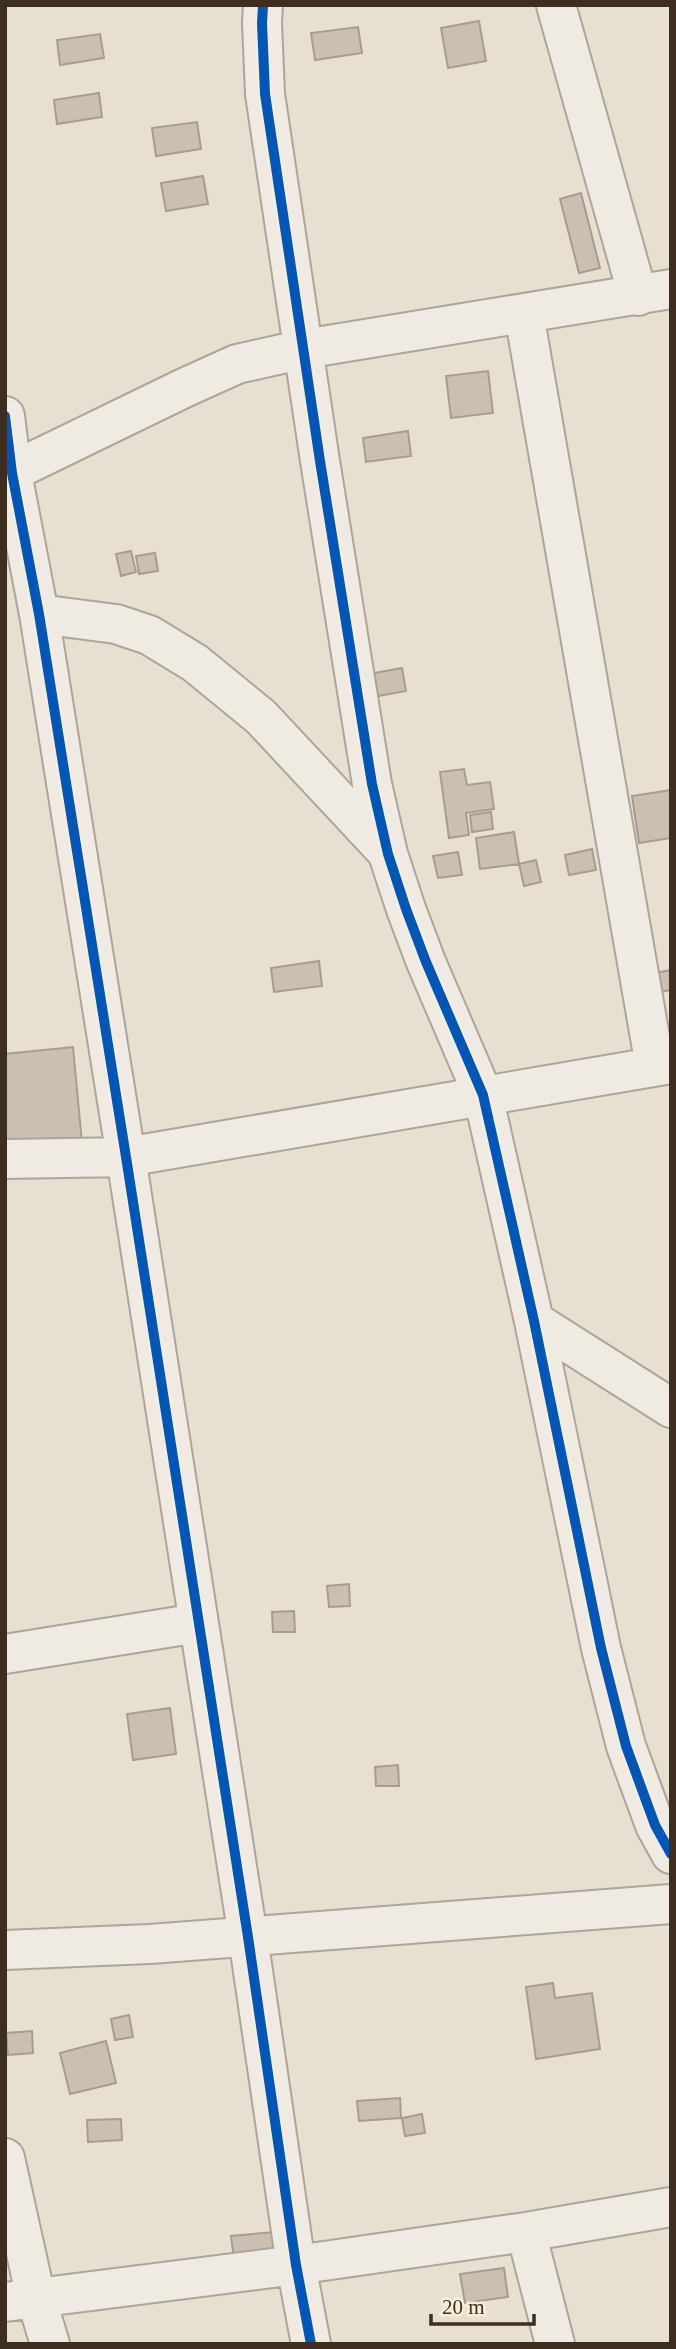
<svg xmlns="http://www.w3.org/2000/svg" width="676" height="2349" viewBox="0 0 676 2349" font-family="Georgia,serif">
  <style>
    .building { fill: #cbbfb2; stroke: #a89c90; stroke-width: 2 }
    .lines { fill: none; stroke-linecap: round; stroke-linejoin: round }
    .minor-casing { stroke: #ada599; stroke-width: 42 }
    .minor { stroke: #efebe3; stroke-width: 38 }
    .cycleway-casing { stroke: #f7eed8; stroke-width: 15 }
    .cycleway { stroke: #0057b8; stroke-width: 10 }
  </style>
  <rect width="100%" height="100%" fill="#e7e0d1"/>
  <path class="building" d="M479,21L486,61L448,68L441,28Z
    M358,27L362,53L315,60L311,33Z
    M100,34L104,58L60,65L57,40Z
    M99,93L102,117L57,124L54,100Z
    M197,122L201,149L156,156L152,128Z
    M203,176L208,204L166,211L161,183Z
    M581,193L600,268L579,273L560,199Z
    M488,371L493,413L451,418L446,376Z
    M408,431L411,456L366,462L363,438Z
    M131,551L136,572L121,576L116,554Z
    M155,553L158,571L139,574L136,556Z
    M402,668L406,691L378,696L374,673Z
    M464,769L467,785L490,782L494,809L466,813L469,835L449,838L440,772Z
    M671,790V838L639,843L632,796Z
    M491,812L493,829L472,832L470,815Z
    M514,832L519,864L480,869L476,838Z
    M592,849L596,870L569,875L565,855Z
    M458,852L462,875L438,878L433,856Z
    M536,860L541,882L524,886L519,864Z
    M319,961L322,986L274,992L271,968Z
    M671,970V990L654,993L650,974Z
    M73,1047L82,1143L5,1150V1054Z
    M349,1584L350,1606L329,1607L327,1586Z
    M294,1611L295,1632H273L272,1612Z
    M170,1708L176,1754L133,1760L127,1714Z
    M398,1765L399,1786H376L375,1767Z
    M553,1983L555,1998L592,1993L600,2049L536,2059L526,1987Z
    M129,2015L133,2037L115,2040L111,2019Z
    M32,2031L33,2053L8,2055L6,2033Z
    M106,2041L116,2083L70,2094L60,2053Z
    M400,2098L401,2118L359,2121L357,2101Z
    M422,2114L425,2133L405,2136L402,2118Z
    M121,2119L122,2140L88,2142L87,2120Z
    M274,2232L277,2255L234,2259L231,2236Z
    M504,2268L508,2297L465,2303L460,2274Z"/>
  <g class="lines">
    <defs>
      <path id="minor" d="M263,5L262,23L265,94L320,461L372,784L388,854L406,909L426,962L483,1095L534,1321L601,1648L626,1746L655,1825L671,1854
        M556,5L638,296
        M524,314L655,1066
        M5,416L12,473L39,614L126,1157L248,1937L296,2265L311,2344
        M5,475L184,388L237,364L304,349L671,289
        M39,614L116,624L149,635L195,663L261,717L387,852
        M5,1159L126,1157L671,1064
        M534,1321L671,1408
        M5,1654L198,1623
        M5,1950L150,1944L671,1904
        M5,2158L36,2298L50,2344
        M526,2232L555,2344
        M5,2302L296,2265L526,2232L671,2207"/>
    </defs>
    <use href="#minor" class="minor-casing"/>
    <use href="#minor" class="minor"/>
    <defs>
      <path id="cycleway" d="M263,5L262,23L265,94L320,461L372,784L388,854L406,909L426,962L483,1095L534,1321L601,1648L626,1746L655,1825L671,1854
        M5,416L12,473L39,614L126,1157L248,1937L296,2265L311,2344"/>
    </defs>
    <use href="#cycleway" class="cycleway-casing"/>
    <use href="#cycleway" class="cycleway"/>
  </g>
  <rect width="676" height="2349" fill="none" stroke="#3d2e20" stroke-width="14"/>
  <path d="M431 2314v10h103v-10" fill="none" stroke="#3d2e20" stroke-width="3.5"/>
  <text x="442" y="2314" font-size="21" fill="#3d2e20" stroke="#f7eed8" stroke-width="5" paint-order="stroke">20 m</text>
</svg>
